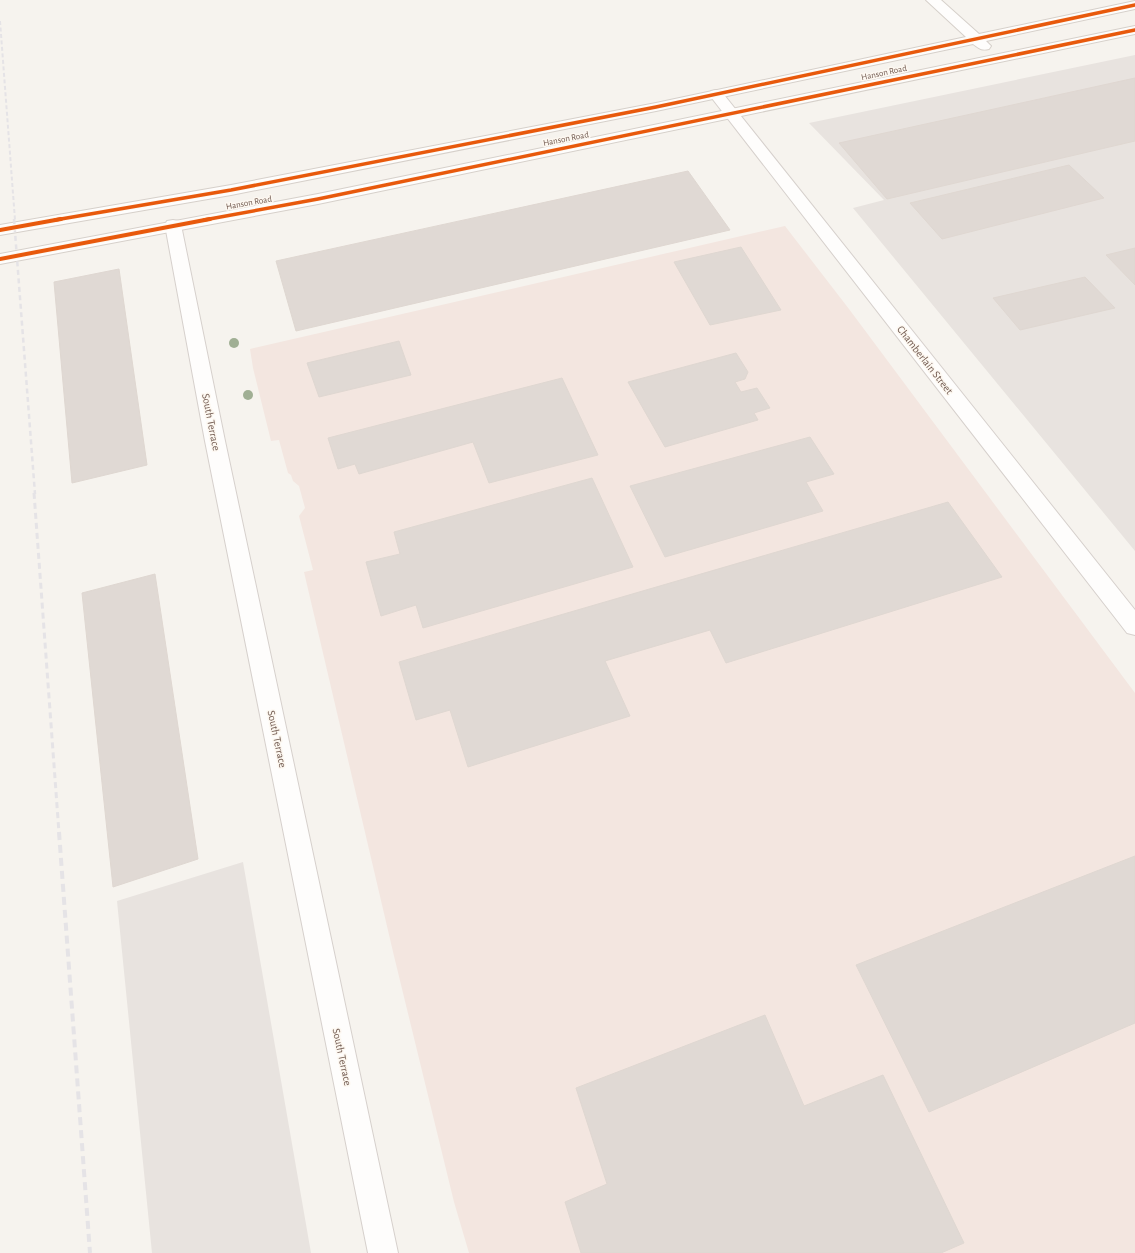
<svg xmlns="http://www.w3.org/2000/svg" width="1135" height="1253" viewBox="0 0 1135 1253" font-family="'Alegreya Sans',sans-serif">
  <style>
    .commercial { fill: #f3e6e0 }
    .industrial { fill: #e8e3df }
    .building { fill: #e0d9d4; stroke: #dfd7d1 }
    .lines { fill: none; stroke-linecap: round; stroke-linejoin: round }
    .street-casing { stroke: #d6d0cc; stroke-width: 2 }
    .secondary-casing { stroke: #d6d0ca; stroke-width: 2 }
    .street { fill: #fefdfc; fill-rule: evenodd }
    .secondary { fill: #fefdfc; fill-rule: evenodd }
    .rail-far3 { stroke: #e5e3e6; stroke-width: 2; stroke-dasharray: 4 2.5; stroke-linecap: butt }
    .rail-far2 { stroke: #e5e3e6; stroke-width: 2.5; stroke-dasharray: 5 3.5; stroke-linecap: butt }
    .rail-far1 { stroke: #e5e3e6; stroke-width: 3; stroke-dasharray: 6 4; stroke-linecap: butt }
    .rail { stroke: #e5e3e6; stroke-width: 4; stroke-dasharray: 8 5; stroke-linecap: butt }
    .cycleway-far1-casing { stroke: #fdf8f1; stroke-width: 5 }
    .cycleway-casing { stroke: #fdf8f1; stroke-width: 6 }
    .cycleway-far1 { stroke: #e8590c; stroke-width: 3.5 }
    .cycleway { stroke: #e8590c; stroke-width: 4 }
    .tree { fill: #a0af94 }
    .labels { text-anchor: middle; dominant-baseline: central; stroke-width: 3; stroke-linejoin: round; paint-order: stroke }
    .far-street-label { font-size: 9px; fill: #725b51; stroke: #fdf8f1 }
    .street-label { font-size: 11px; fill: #725b51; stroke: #fdf8f1 }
  </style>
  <rect width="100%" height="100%" fill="#f6f3ee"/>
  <path class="commercial" d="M785,226L849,309L1135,693V1253H469L454,1202L394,956L304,572L313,570L299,516L305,508L299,486L293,481L291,475L288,473L279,440L271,441L253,368L250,349Z"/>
  <path class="industrial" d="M1135,55V551L853,208L884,200L809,123Z
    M243,862L311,1253H152L117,901Z"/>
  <path class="building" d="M1135,78V141L887,199L839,143Z
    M1069,165L1104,198L942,239L910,203Z
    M688,171L730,230L296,331L276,261Z
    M741,247L781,310L710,325L674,262Z
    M1135,248V285L1106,255Z
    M119,269L147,465L72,483L54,282Z
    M1085,277L1115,308L1020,330L993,298Z
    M399,341L411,375L319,397L307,363Z
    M736,353L748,372L745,379L735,382L741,392L757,388L770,408L754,413L758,420L665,447L628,382Z
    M562,378L598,455L489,483L473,442L359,474L355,464L338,469L328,438Z
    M810,437L834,474L806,482L823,511L665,557L630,486Z
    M592,478L633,567L423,628L416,605L381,616L366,562L400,554L394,532Z
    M948,502L1002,577L726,663L710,630L605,661L630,716L468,767L450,710L416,720L399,662Z
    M155,574L198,859L113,887L82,593Z
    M1135,856V1023L929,1112L856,965Z
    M765,1015L804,1106L883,1075L964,1243L941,1253H581L565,1202L607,1184L576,1088Z"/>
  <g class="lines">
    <defs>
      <path id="street" d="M716,90L721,91L1135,610V635L1127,633L711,97L709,94L711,91Z
        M173,220L179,221L181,225L225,441L398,1253H368L205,441L165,225L167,221Z"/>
      <path id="secondary" d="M926,0H941L979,34L1135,1V9L986,41L991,46L989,49C981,51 979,48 973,44L656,111L231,195L0,235V225L231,185L656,103L966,37Z
        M1135,26V34L318,204L0,264V254L318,194Z"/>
    </defs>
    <use href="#street" class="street-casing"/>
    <use href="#secondary" class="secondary-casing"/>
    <use href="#street" class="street"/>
    <use href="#secondary" class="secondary"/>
    <path class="rail-far3" d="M0,21L15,220"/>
    <path class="rail-far2" d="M14,219L35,494"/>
    <path class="rail-far1" d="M34,493L59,833"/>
    <path class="rail" d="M59,832L90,1253"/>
    <defs>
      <path id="cycleway-far1" d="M55,220L231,190L656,107L1135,5
        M204,220L318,199L1135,30"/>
      <path id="cycleway" d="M0,230L61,219
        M0,259L210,219"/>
    </defs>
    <use href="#cycleway-far1" class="cycleway-far1-casing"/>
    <use href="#cycleway" class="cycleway-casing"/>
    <use href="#cycleway-far1" class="cycleway-far1"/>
    <use href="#cycleway" class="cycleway"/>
  </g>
  <g class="tree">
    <circle cx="234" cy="343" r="5"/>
    <circle cx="248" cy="395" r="5"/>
  </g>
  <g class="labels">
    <g class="far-street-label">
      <text transform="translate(884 73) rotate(-12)">Hanson Road</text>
      <text transform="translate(566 139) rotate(-11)">Hanson Road</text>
      <text transform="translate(249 203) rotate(-10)">Hanson Road</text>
    </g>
    <g class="street-label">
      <text transform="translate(925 360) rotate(52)">Chamberlain Street</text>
      <text transform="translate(211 422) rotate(79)">South Terrace</text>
      <text transform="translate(277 739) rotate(78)">South Terrace</text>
      <text transform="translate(342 1057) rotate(78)">South Terrace</text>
    </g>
  </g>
</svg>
